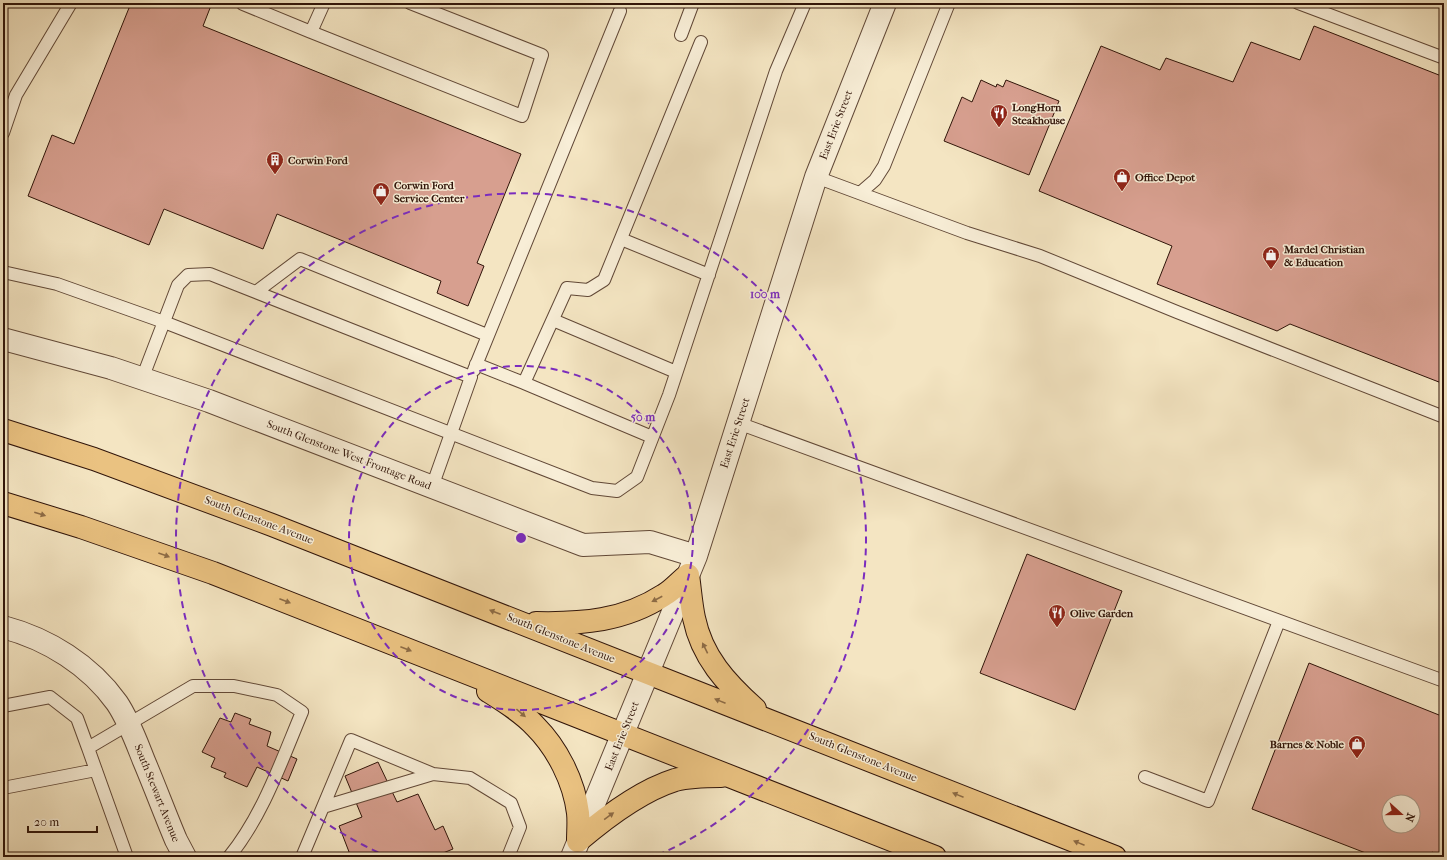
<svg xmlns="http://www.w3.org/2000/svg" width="1447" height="860" viewBox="0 0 1447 860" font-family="'IM FELL French Canon',serif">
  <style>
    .building { fill: #d79f8f; stroke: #301409; fill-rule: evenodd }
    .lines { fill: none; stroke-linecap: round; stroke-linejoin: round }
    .lane-casing { stroke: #614837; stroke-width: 14 }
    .street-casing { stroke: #614837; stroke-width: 24 }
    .primary-casing { stroke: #301409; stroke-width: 24 }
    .lane { stroke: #f8eed7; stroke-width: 12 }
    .street { stroke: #f8eed7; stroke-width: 22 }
    .primary { stroke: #eac281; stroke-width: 22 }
    .oneway { fill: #8d6b45 }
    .ring { fill: none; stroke: #7b2cbf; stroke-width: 2; stroke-dasharray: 7 5 }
    .labels { text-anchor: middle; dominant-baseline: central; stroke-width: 3; stroke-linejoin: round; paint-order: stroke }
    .poi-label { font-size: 11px; font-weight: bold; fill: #301409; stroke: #f8eed7; text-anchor: start }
    .street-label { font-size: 11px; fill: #301409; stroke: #f8eed7 }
    .centre { fill: #7b2cbf; stroke: #f8eed7; stroke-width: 2 }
    .ring-label { font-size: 12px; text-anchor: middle; font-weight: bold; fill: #7b2cbf; stroke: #f8eed7; stroke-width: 3; stroke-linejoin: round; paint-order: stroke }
  </style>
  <rect width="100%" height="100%" fill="#f4e5c2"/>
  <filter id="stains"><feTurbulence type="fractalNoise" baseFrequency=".005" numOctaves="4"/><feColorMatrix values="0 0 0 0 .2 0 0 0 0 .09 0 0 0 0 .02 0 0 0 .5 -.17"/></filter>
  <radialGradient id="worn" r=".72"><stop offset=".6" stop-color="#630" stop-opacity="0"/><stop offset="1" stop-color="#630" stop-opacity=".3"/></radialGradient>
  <path class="building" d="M131,3H212L203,26L521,154L477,263L484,266L468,306L437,293L441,281L277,214L263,249L164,209L149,245L28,196L52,135L74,144Z
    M1314,26L1444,77V384L1290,324L1277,331L1157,284L1172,246L1039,191L1101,46L1160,70L1166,58L1233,82L1251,42L1300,60Z
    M981,80L996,87L997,84L1003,87L1006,80L1059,101L1029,175L944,141L962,97L972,102Z
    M1027,554L1122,591L1075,710L980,673Z
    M1309,663L1444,717V854L1443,857L1432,852L1431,857H1376L1252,809ZM1389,802H1413V826H1389Z
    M235,713L251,719L249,724L271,732L267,746L297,759L288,781L257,767L247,787L224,777L226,773L211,767L215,758L202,752L220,718L231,722Z
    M378,762L397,802L418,794L435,830L443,826L453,849L443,853L445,857H351L339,826L362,817L345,776Z"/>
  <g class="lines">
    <defs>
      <path id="lane" d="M243,3V4L311,32
        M324,3L311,32L522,116L542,55L410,3
        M1298,3L1444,58
        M681,35L693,3
        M3,133L16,95L71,3
        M816,177L967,233L1040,256L1177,312L1444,417
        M860,193L875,180L884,166L949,3
        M621,239L709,275
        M3,272L57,284L164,322L592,488L617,491L637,477L669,395L776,71L805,3
        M256,292L300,259L487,335
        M553,320L676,372
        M476,364L524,383L567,288L588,290L604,280L701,42
        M474,370L620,11
        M142,379L178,285L188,275L210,274L471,377L432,487
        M524,383L652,437
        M738,423L1444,681
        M3,706L50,697L77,718L88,748
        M1145,777L1208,801L1279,621
        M3,788L96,770
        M323,807L433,774
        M127,857L88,748L193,686H234L277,695L302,712C281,762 263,815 229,857
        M302,857L351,740L433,774L470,778L511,803L520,827L508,857"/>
      <path id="street" d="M3,339L111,368L209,401L583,545L650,542L696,556
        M3,627C48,639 90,665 117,703C129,721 136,741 144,761C155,787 165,814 176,840L185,857
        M572,857L696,556L816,177L885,3"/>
      <path id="primary" d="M3,430L94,459L272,525L1115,857
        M3,503L81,527L213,573L935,857
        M688,575C690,589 691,604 694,618C702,657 726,683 755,709
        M536,623C582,624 624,621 664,595C673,590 680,581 688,575
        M488,691C504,701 522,712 535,726C557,748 574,781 578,813C579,822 578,831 578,841
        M578,841C606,817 640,791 675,780C690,776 706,776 721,776"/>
    </defs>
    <use href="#lane" class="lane-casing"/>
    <use href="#street" class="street-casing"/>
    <use href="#primary" class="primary-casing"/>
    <use href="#lane" class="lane"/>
    <use href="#street" class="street"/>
    <use href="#primary" class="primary"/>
  </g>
  <defs><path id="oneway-solid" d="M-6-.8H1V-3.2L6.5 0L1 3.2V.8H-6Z"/></defs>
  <g class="oneway">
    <use href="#oneway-solid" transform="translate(40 514) rotate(17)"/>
    <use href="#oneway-solid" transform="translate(164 555) rotate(20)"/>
    <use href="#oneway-solid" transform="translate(657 599) rotate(152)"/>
    <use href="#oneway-solid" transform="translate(285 601) rotate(21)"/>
    <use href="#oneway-solid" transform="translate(495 612) rotate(-159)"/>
    <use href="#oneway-solid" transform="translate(705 648) rotate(-116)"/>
    <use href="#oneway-solid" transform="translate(406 649) rotate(21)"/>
    <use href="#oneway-solid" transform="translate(720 701) rotate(-158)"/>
    <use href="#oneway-solid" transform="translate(521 713) rotate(40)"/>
    <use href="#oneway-solid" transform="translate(958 795) rotate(-158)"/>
    <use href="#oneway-solid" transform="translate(609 816) rotate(-36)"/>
    <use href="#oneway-solid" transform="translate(1079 843) rotate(-158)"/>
  </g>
  <g class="ring">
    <circle cx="521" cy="538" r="172"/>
    <path d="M389 857A345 345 0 1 1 653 857"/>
  </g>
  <defs>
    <symbol id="restaurant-pin" viewBox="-11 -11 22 30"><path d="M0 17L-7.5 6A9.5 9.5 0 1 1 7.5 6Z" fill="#8f2418" stroke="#f8eed7"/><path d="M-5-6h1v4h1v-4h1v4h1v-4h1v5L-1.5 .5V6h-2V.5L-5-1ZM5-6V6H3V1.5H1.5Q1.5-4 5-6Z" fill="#fff"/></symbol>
    <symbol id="building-pin" viewBox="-11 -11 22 30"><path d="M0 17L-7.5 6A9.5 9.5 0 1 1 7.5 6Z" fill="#8f2418" stroke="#f8eed7"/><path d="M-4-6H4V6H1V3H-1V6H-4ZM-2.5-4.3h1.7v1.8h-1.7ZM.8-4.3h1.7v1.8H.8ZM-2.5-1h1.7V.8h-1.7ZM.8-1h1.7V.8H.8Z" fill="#fff"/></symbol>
    <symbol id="shop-pin" viewBox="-11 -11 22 30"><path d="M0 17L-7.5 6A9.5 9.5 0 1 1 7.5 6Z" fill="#8f2418" stroke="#f8eed7"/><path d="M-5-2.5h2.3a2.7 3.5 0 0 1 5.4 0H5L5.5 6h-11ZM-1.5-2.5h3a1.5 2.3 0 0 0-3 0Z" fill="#fff"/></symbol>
  </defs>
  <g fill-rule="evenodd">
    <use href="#restaurant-pin" x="989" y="103" width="20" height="27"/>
    <use href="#building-pin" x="265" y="150" width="20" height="27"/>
    <use href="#shop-pin" x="1112" y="167" width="20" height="27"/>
    <use href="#shop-pin" x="371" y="181" width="20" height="27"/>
    <use href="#shop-pin" x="1261" y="245" width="20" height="27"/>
    <use href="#restaurant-pin" x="1047" y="603" width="20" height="27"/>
    <use href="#shop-pin" x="1347" y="734" width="20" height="27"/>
  </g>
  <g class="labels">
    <g class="poi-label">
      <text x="1012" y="107">LongHorn<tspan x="1012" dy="13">Steakhouse</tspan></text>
      <text x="288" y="160">Corwin Ford</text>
      <text x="1135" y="177">Office Depot</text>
      <text x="394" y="185">Corwin Ford<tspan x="394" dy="13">Service Center</tspan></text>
      <text x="1284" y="249">Mardel Christian<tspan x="1284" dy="13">&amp; Education</tspan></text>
      <text x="1070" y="613">Olive Garden</text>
      <text x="1344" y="744" text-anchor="end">Barnes &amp; Noble</text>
    </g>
    <g class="street-label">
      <text transform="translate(836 125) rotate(-69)">East Erie Street</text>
      <text transform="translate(735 433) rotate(-72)">East Erie Street</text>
      <text transform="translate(349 455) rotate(21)">South Glenstone West Frontage Road</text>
      <text transform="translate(259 520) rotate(21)">South Glenstone Avenue</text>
      <text transform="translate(561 638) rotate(22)">South Glenstone Avenue</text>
      <text transform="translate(622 736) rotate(-68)">East Erie Street</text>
      <text transform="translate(863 757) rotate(22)">South Glenstone Avenue</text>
      <text transform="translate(157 793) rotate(68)">South Stewart Avenue</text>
    </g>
  </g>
  <circle cx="521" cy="538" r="6" class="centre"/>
  <g class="ring-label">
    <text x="765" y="298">100 m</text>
    <text x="643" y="421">50 m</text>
  </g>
  <rect width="1447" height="860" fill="none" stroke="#f4e5c2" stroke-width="16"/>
  <rect x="4" y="4" width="1439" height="852" fill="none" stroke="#301409" stroke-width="2"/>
  <rect x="8" y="8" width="1431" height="844" fill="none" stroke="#301409"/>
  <g transform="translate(1401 814) rotate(111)"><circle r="19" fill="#f8eed7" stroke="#a89785"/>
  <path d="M0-3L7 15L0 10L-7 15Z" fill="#8f2418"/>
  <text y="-6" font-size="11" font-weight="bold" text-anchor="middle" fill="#301409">N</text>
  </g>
  <path d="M28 826v6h69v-6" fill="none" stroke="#301409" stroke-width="2"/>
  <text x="34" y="826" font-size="12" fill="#301409" stroke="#f8eed7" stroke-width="3" paint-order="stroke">20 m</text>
  <rect width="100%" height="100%" filter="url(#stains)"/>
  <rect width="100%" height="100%" fill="url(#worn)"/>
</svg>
